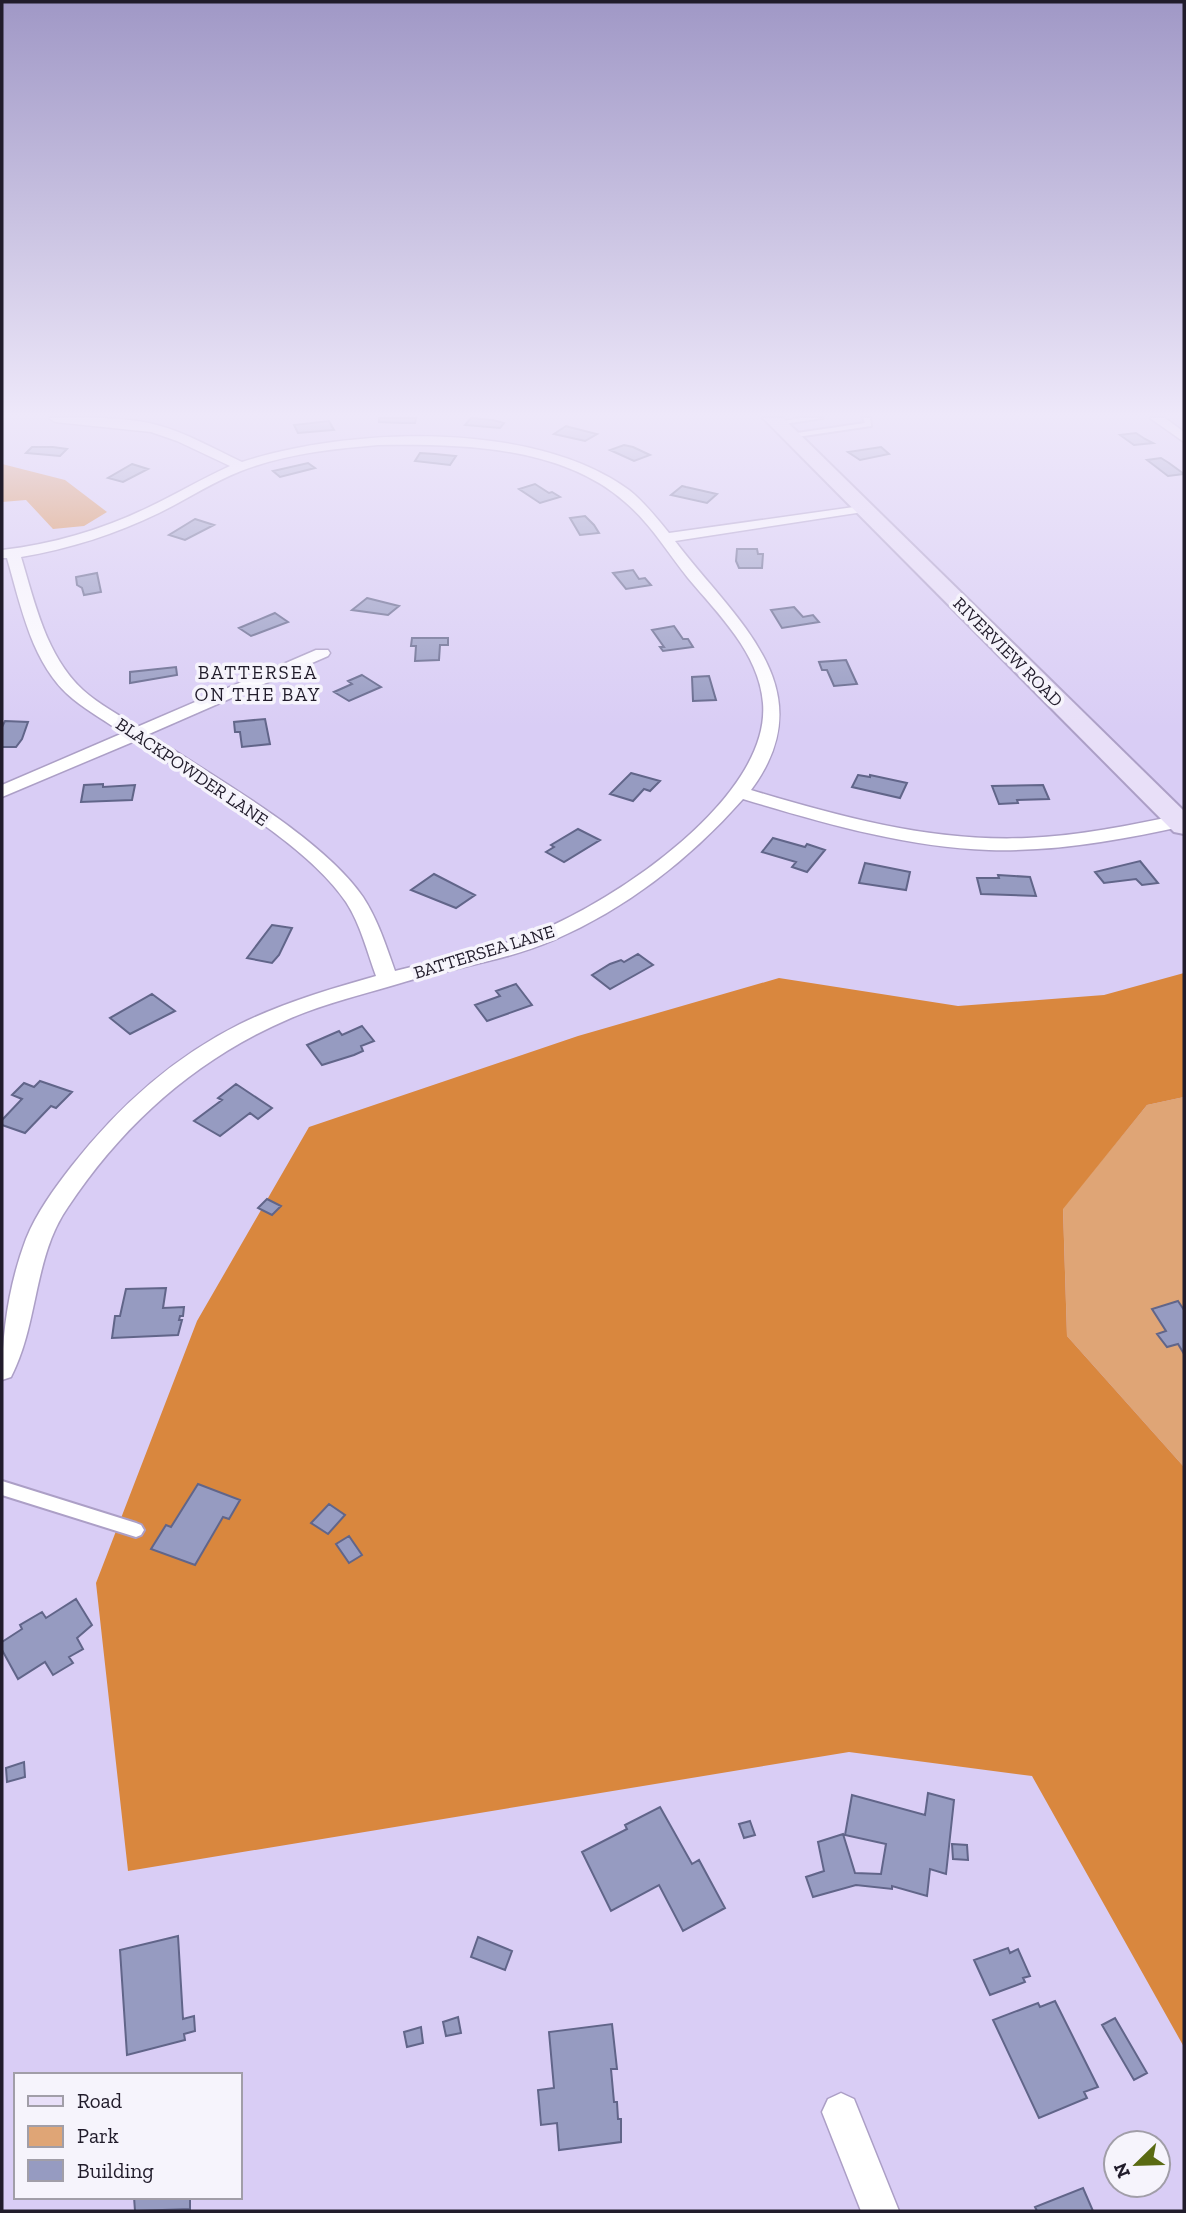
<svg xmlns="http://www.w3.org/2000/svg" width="1186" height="2213" viewBox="0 0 1186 2213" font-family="'Zilla Slab',serif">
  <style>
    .green { fill: #dfa576 }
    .forest { fill: #d9873e }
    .building { fill: #969bc1; stroke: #616589; stroke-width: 2 }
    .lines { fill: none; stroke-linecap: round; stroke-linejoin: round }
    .lane-casing { stroke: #ac9fc6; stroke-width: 4 }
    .street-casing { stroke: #ac9fc6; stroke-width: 3 }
    .secondary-casing { stroke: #ac9fc6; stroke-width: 4 }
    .lane { fill: #fff; fill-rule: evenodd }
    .street { fill: #fff; fill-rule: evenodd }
    .secondary { fill: #e8dff8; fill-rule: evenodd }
    .labels { text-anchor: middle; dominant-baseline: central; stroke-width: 7; stroke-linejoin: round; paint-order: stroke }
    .far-street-label { font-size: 18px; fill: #211c2b; stroke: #f6f4fc }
    .far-neighbourhood-label { font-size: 19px; letter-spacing: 2px; fill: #211c2b; stroke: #f6f4fc }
  </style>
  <rect width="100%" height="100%" fill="#d9cdf5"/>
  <path class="green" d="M1184,1097V1467L1067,1336L1063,1208L1147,1105Z"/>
  <path class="forest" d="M2,464L65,480L107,512L84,526L53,529L26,500L2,502Z
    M1184,973V1097L1147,1105L1063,1209L1067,1336L1184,1467V2047L1032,1776L849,1752L128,1871L96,1583L197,1321L309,1127L578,1036L779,978L958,1006L1104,995Z"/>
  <path class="building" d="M379,418H416L415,423H402L379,422Z
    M471,418L493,420L504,423L500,428L465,425Z
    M329,421L334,430L298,433L294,425Z
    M566,426L569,427L597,434L585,441L554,434Z
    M1136,433L1145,439L1153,443L1134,445L1120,435Z
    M624,445L633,447L650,455L634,461L610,450Z
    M32,447H53L67,449L60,456L26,453Z
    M881,447L889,454L860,460L848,452Z
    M420,453L435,454L456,456L450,465L415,461Z
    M1161,458L1169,463L1184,474L1168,476L1147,460Z
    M308,463L315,468L280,477L273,471Z
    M132,464L148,469L123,482L108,478Z
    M535,484L549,493L552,492L560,497L540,503L519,489Z
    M682,486L686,487L717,494L707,503L671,495Z
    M585,516L594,525L599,533L580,535L570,518Z
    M195,519L214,525L185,540L169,535Z
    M737,549H757L758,554H763L762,568H739L736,561Z
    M633,570L639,579L645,578L651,585L626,589L613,573Z
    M97,573L101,592L84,595L82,588L77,585L76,577Z
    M367,598L399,606L388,615L352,610Z
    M794,607L803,617L813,615L819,622L782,628L771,610Z
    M275,613L288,622L251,636L239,628Z
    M674,626L683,639H688L693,647L663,651L660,647H664L652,630Z
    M412,638H448V645H440L439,660L415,661L416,646H411Z
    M846,660L857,684L834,686L827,670H822L819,662Z
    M176,667L177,675L130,683V672Z
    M362,675L381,687L349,701L334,692L352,684L348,681Z
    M709,676L716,700L693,701L692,677Z
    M265,719L270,744L242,747L240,732H235L234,722Z
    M5,721L28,722L22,739L16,747H2V727Z
    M631,773L660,781L650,791L644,789L633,801L610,794Z
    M858,775L870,777V775L907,783L900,798L852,787Z
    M103,784V787L135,785L132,800L81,802L84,785Z
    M1043,785L1049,799L1017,800L1018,803L999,804L992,786Z
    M578,829L600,840L564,862L546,852L554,847L551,845Z
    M773,838L805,847L807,844L825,850L807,872L792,867L796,862L762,852Z
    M1140,861L1158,883L1142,885L1136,879L1104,883L1095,872Z
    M865,863L910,872L906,890L859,883Z
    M434,874L475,895L456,908L411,890Z
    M998,875L1030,877L1036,896L981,894L977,878H999Z
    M272,925L292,928L279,955L272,963L247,958Z
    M638,954L653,965L610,989L592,975L610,964L621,960L624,962Z
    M516,984L532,1005L487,1021L475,1005L500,996L496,991Z
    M152,994L175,1011L130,1034L110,1018Z
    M362,1026L374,1041L361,1046L363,1051L354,1055L322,1065L307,1045L339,1031L342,1035Z
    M40,1081L72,1092L56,1108L51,1106L25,1133L2,1125V1120L22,1099L12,1095L24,1083L34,1087Z
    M236,1084L272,1108L258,1119L250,1113L220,1136L194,1121L222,1100L218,1098Z
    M267,1199L281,1206L272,1215L258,1208Z
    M166,1288L163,1308L184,1307L183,1316H180L179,1320H182L178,1335L112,1338L115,1316H120L126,1289Z
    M1178,1301L1184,1310V1354L1178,1344L1167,1347L1157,1334L1166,1331L1152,1309Z
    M198,1484L240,1500L229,1519L223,1517L195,1565L151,1549L166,1525L171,1527Z
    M329,1504L345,1515L328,1534L311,1523Z
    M349,1536L362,1555L349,1563L336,1544Z
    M76,1599L92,1625L77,1638L83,1649L69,1657L73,1663L53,1675L45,1662L18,1679L2,1650V1642L22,1629L20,1625L42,1612L46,1618Z
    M24,1762L25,1777L7,1782L6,1768Z
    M928,1793L954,1800L946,1874L930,1869L927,1896L892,1886V1889L856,1885L813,1897L806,1877L824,1871L818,1842L843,1834L855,1873L881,1874L886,1844L845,1835L852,1795L925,1815Z
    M660,1807L692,1864L699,1860L725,1908L683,1931L659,1885L611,1911L582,1852L627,1829L625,1825Z
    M750,1821L755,1835L744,1838L739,1824Z
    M952,1844L967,1845L968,1860L953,1859Z
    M178,1936L183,2019L194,2016L195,2031L184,2034L185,2040L127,2055L120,1950Z
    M478,1937L512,1951L505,1970L471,1957Z
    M1008,1948L1010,1953L1018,1949L1030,1976L1023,1978L1025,1982L990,1995L974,1960Z
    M1055,2001L1098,2087L1084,2092L1087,2098L1039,2118L993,2020L1038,2003L1040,2007Z
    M458,2017L461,2033L446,2036L443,2022Z
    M1115,2018L1147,2073L1134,2080L1102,2025Z
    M612,2024L617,2069H611L614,2102H617L618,2119H621V2142L559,2150L557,2123L541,2125L538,2090L554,2088L549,2032Z
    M421,2027L423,2043L407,2047L404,2032Z
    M1083,2188L1093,2211H1037L1035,2207Z
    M134,2197H190V2209L135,2211Z"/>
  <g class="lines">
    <defs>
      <path id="lane" d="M800,418H823L777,425L773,423Z
        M863,418H870L871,426L790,438L786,436L790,434L865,423Z
        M2,1481L136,1523L141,1525L144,1530L141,1535L136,1537L2,1495Z"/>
      <path id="street" d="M49,418C84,418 123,416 157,425C187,433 214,449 242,462C349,427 534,420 629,490C644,502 657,518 669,533L868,505L870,508L863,512L675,541C733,618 827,688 751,790C841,817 932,842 1027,838C1079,836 1130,825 1180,815L1184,816V826C1121,840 1054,852 989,850C905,847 823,823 743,799C690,859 627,908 554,940C505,961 451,968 401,983C365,994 326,1003 291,1018C197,1058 124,1123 68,1207C33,1257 39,1323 11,1377L2,1380C2,1332 9,1284 26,1239C37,1212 54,1189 71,1167C118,1107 172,1058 240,1024C283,1003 330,989 376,976C367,952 361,925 346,902C305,841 197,782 135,741L2,797V785L123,733C107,722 89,712 73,699C32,666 21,606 7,558H2V550C53,544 101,530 147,508C175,495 201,479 230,466L177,441L151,432L55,422ZM378,445C459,444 560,445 625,502C651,524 667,552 688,578C718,614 759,653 763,703C771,797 615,901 537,932C492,950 442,959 395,971C386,946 378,920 363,897C320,835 213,777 149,734L328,656L330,653L328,650H316L137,727C120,715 98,704 83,690C46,656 35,603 21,557C69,549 116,534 159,513C187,499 213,482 241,471C285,454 331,449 378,445Z
        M1150,418H1165L1184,432V442Z
        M841,2093L854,2099L899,2211H861L822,2112L828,2099Z"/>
      <path id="secondary" d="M763,418H783L1184,811V834L1174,832Z"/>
    </defs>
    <use href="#lane" class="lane-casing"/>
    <use href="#street" class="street-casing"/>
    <use href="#secondary" class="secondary-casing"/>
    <use href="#lane" class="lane"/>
    <use href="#street" class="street"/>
    <use href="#secondary" class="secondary"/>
  </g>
  <linearGradient id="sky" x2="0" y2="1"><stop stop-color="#a098c6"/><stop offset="0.57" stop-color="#eee8fa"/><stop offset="1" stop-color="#eee8fa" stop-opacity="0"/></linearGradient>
  <rect width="1186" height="728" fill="url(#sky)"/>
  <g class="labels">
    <g class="far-street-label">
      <text transform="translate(1008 652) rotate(45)">RIVERVIEW ROAD</text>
      <text transform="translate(192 772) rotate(34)">BLACKPOWDER LANE</text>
      <text transform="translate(484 952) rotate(-17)">BATTERSEA LANE</text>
    </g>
    <g class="far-neighbourhood-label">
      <text x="258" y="672">BATTERSEA<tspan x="258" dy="22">ON THE BAY</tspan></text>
    </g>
  </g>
  <rect width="1186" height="2213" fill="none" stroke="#211c2b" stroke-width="7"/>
  <rect x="14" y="2073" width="228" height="126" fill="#f6f4fc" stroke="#a19ea8" stroke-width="2"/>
  <rect x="28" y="2096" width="35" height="10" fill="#e8dff8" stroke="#a19ea8" stroke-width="2"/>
  <text x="77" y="2108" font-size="21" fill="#211c2b">Road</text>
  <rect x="28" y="2126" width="35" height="21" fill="#dfa576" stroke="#a19ea8" stroke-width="2"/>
  <text x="77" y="2143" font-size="21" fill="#211c2b">Park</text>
  <rect x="28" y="2160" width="35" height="21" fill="#969bc1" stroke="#a19ea8" stroke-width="2"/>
  <text x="77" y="2178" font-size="21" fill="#211c2b">Building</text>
  <g transform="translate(1137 2164) rotate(247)"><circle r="33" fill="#f6f4fc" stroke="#a19ea8" stroke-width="2"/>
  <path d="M0-5L12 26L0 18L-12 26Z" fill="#5a6a13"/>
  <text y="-10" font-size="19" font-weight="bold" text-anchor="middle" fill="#211c2b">N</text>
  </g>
</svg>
